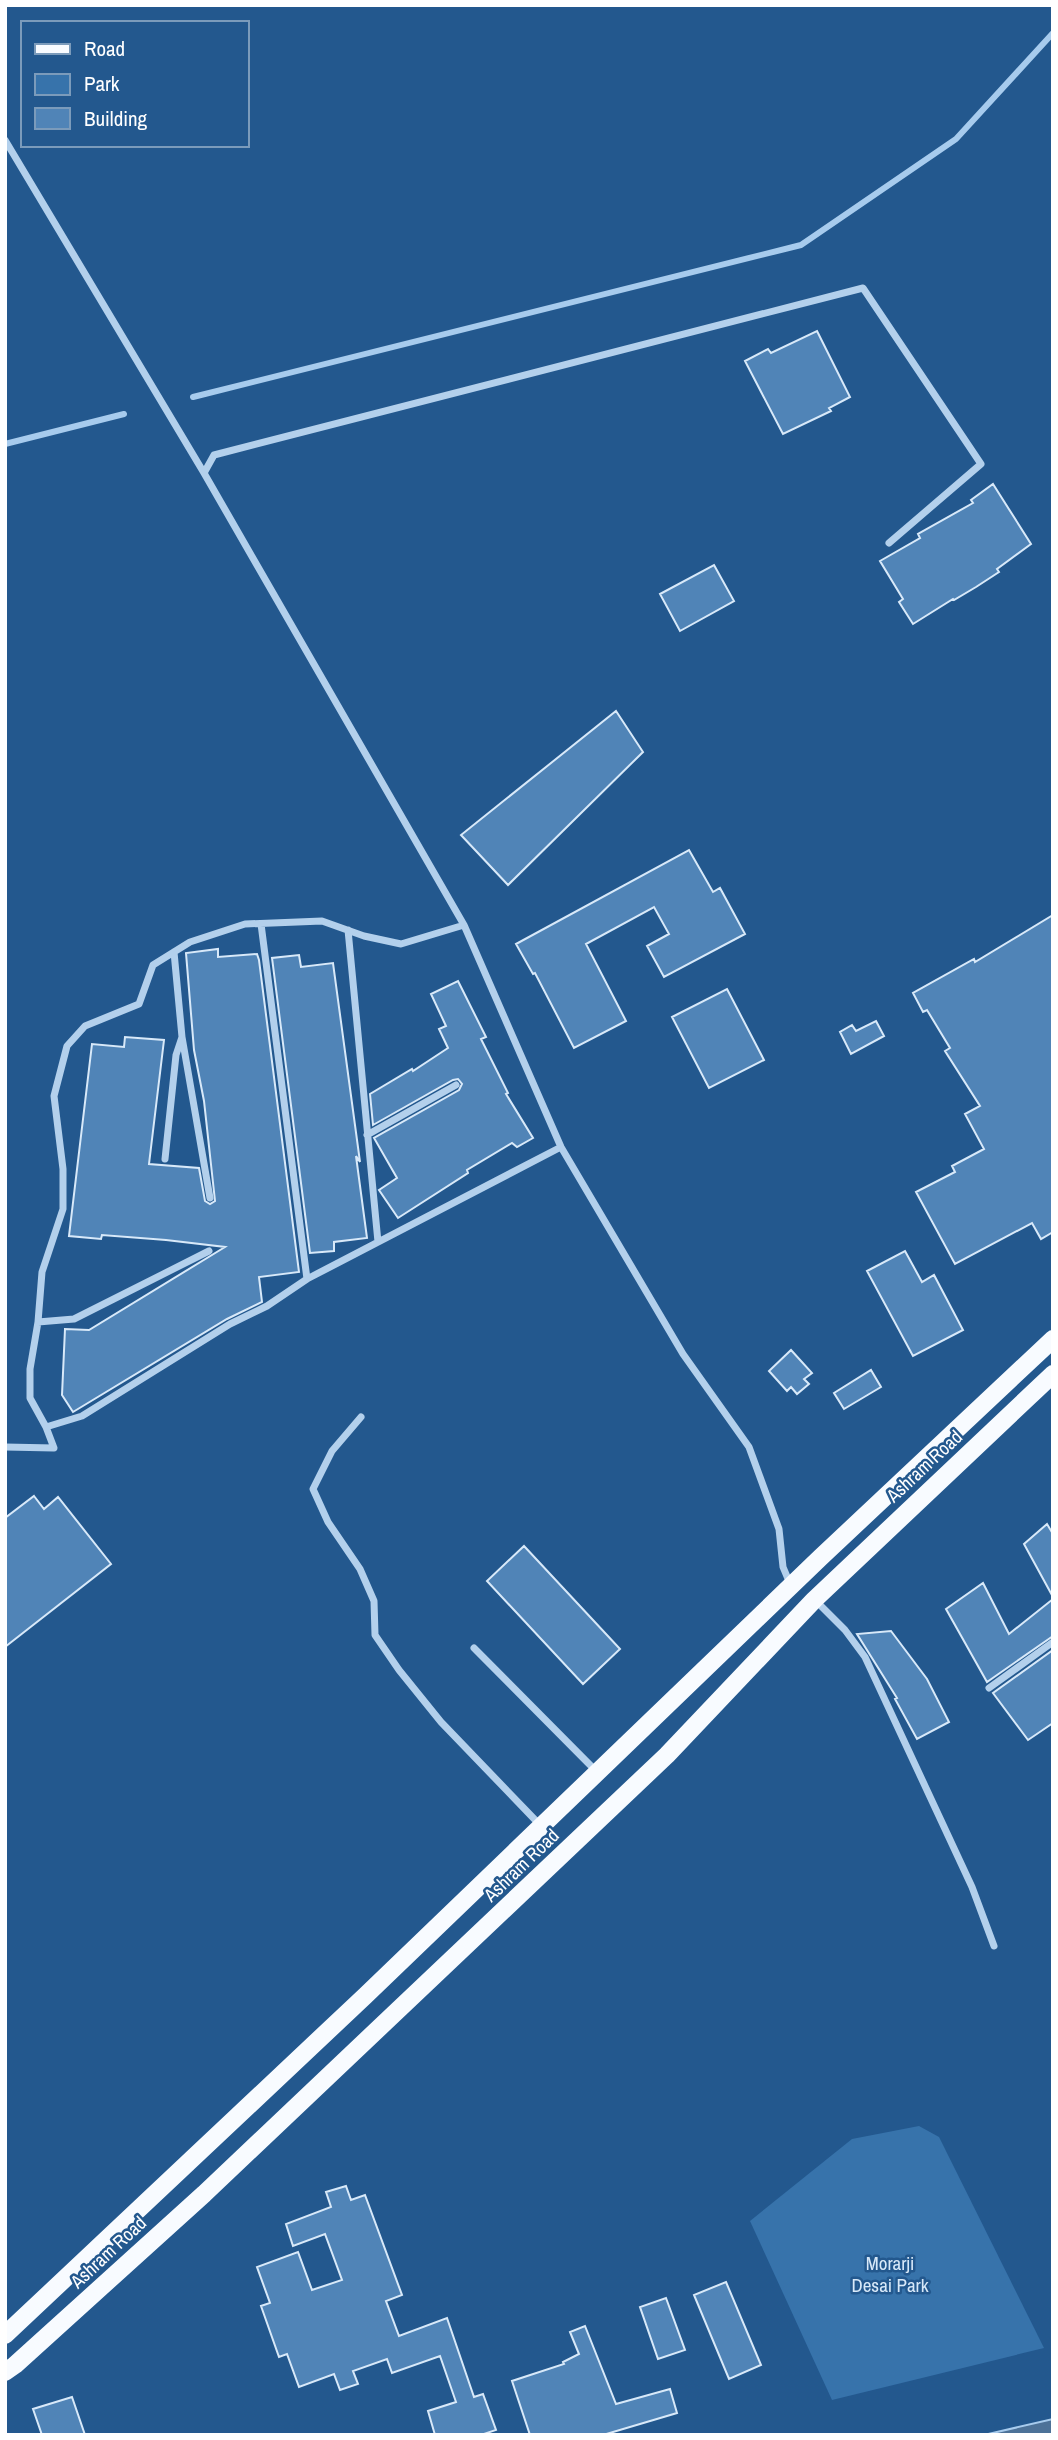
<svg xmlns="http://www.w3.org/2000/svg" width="1058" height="2440" viewBox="0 0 1058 2440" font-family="'Archivo Narrow',sans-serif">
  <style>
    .green { fill: #3773ab }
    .water { fill: #4d7298; stroke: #a7cbed; stroke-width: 2 }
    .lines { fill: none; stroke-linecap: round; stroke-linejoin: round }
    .stream { stroke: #a7cbed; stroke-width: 6 }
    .building { fill: #5084b7; stroke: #d8e9f9; stroke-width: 2 }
    .minor { stroke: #b3d0ec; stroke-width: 7 }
    .primary { stroke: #f8fbff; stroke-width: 18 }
    .labels { text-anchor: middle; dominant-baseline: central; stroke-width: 5; stroke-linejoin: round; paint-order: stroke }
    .street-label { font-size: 19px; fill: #fff; stroke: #23588e }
    .park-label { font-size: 19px; fill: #d8e9f9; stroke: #23588e }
  </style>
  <rect width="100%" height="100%" fill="#23588e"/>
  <path class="green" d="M919,2126L939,2137L1044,2348L832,2400L750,2221L852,2139Z"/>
  <path class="water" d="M1053,2419V2435H984Z"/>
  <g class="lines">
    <path class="stream" d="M193,397L801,245L956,139L1053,33
      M5,444L124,414"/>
  </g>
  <path class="building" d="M817,331L850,397L829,408L831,411L783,434L745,361L768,349L771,353Z
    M993,484L1031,544L997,569L999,572L976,587L954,600L953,599L913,624L899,602L903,599L880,561L920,538L918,534L973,503L971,500Z
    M714,565L734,601L680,631L660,594Z
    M616,711L643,752L508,885L461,835Z
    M689,850L713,892L720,888L745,934L664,977L647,946L669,934L654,907L586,944L626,1021L574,1048L535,973L533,974L516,944Z
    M1053,915V1232L1041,1239L1032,1223L955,1264L916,1192L955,1172L952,1166L984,1149L965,1114L980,1106L945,1051L950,1048L927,1010L923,1012L913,993L974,959L975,962Z
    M218,949V957L257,954L259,960L299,1272L259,1277L262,1302L227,1319L73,1412L62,1395L65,1329L89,1330L225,1247L166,1240L102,1235L101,1239L69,1236L92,1044L124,1047L125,1037L164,1040L149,1164L199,1168L205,1201L210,1204L215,1201L204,1101L194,1050L186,953Z
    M299,955L301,967L333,963L360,1162L356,1156L367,1238L334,1242V1251L310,1253L272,958Z
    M458,981L486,1037L481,1039L508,1093L506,1094L533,1138L517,1147L512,1143L467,1170L468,1173L398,1218L379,1190L397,1178L374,1138L459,1090L462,1084L458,1079L453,1080L373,1125L370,1094L412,1069L413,1071L448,1048L439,1029L446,1026L431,994Z
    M727,989L764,1060L709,1088L672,1017Z
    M876,1021L884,1036L851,1054L840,1032L852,1025L856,1031Z
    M905,1251L922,1282L934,1275L963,1330L913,1356L867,1271Z
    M791,1350L812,1373L804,1379L809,1384L797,1394L791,1387L787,1391L769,1371Z
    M871,1370L881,1387L844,1409L834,1393Z
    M34,1496L44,1509L58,1497L111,1564L5,1647V1518Z
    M1047,1524L1053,1534V1597L1024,1544Z
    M524,1546L620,1649L583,1684L487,1581Z
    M983,1583L1009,1634L1053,1599V1636L987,1682L946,1609Z
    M891,1631L927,1679L949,1722L917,1739L895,1699L897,1698L857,1634Z
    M1053,1650V1723L1028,1740L993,1693Z
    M346,2186L351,2200L365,2195L402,2295L386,2301L399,2336L447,2318L474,2397L483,2394L496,2430L481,2435H435L428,2411L456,2402L440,2356L392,2373L387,2359L353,2371L358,2384L340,2390L334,2374L299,2387L287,2354L279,2357L261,2306L270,2303L257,2267L298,2252L312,2290L342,2280L325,2234L293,2246L286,2224L331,2207L326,2192Z
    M726,2282L761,2365L729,2379L694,2295Z
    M666,2298L685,2350L658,2359L640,2307Z
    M585,2326L616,2404L670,2389L677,2413L603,2435H530L512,2381L564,2364L563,2362L579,2354L570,2332Z
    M72,2397L85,2435H42L33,2409Z"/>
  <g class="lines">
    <path class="minor" d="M5,140L204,473
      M261,924L307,1279
      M464,925L401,944L364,936L322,921L245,924L190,942L153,965L139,1004L85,1026L67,1046L54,1096L63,1169V1209L42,1272L38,1322L30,1369V1398L46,1427L82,1416L230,1324L267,1306L307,1279L561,1147
      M348,930L378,1242
      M182,1037L210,1198
      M367,1135L456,1085
      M165,1159L176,1055L182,1037L174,952
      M38,1322L74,1319L209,1251
      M361,1417L332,1451L313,1489L328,1522L360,1569L374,1601L375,1635L399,1670L441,1722L541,1826
      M5,1447L54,1448L46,1427
      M791,1586L783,1567L779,1529L749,1447L683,1354L561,1147L464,925L204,473L214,455L863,288L981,464L889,543
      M815,1600L845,1630L865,1657L972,1887L994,1946
      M474,1648L597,1772
      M989,1688L1053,1642"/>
    <path class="primary" d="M5,2335L365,1996L821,1557L1053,1339
      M5,2372L15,2365L204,2194L667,1755L814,1600L1053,1374"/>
  </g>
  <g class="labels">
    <g class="street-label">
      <text transform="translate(924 1466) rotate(-43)">Ashram Road</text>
      <text transform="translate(521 1865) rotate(-44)">Ashram Road</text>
      <text transform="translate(108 2252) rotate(-43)">Ashram Road</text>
    </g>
    <g class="park-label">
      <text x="890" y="2263">Morarji<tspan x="890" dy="22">Desai Park</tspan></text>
    </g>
  </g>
  <rect width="1058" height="2440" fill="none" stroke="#ffffff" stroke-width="14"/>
  <rect x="21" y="21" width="228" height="126" fill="#23588e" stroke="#7b9bbb" stroke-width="2"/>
  <rect x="35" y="44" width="35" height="10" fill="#f8fbff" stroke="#7b9bbb" stroke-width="2"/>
  <text x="84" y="56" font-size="21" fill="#ffffff">Road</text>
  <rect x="35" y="74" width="35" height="21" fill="#3773ab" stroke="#7b9bbb" stroke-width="2"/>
  <text x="84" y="91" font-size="21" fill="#ffffff">Park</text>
  <rect x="35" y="108" width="35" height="21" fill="#5084b7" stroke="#7b9bbb" stroke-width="2"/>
  <text x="84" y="126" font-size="21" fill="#ffffff">Building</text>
</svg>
